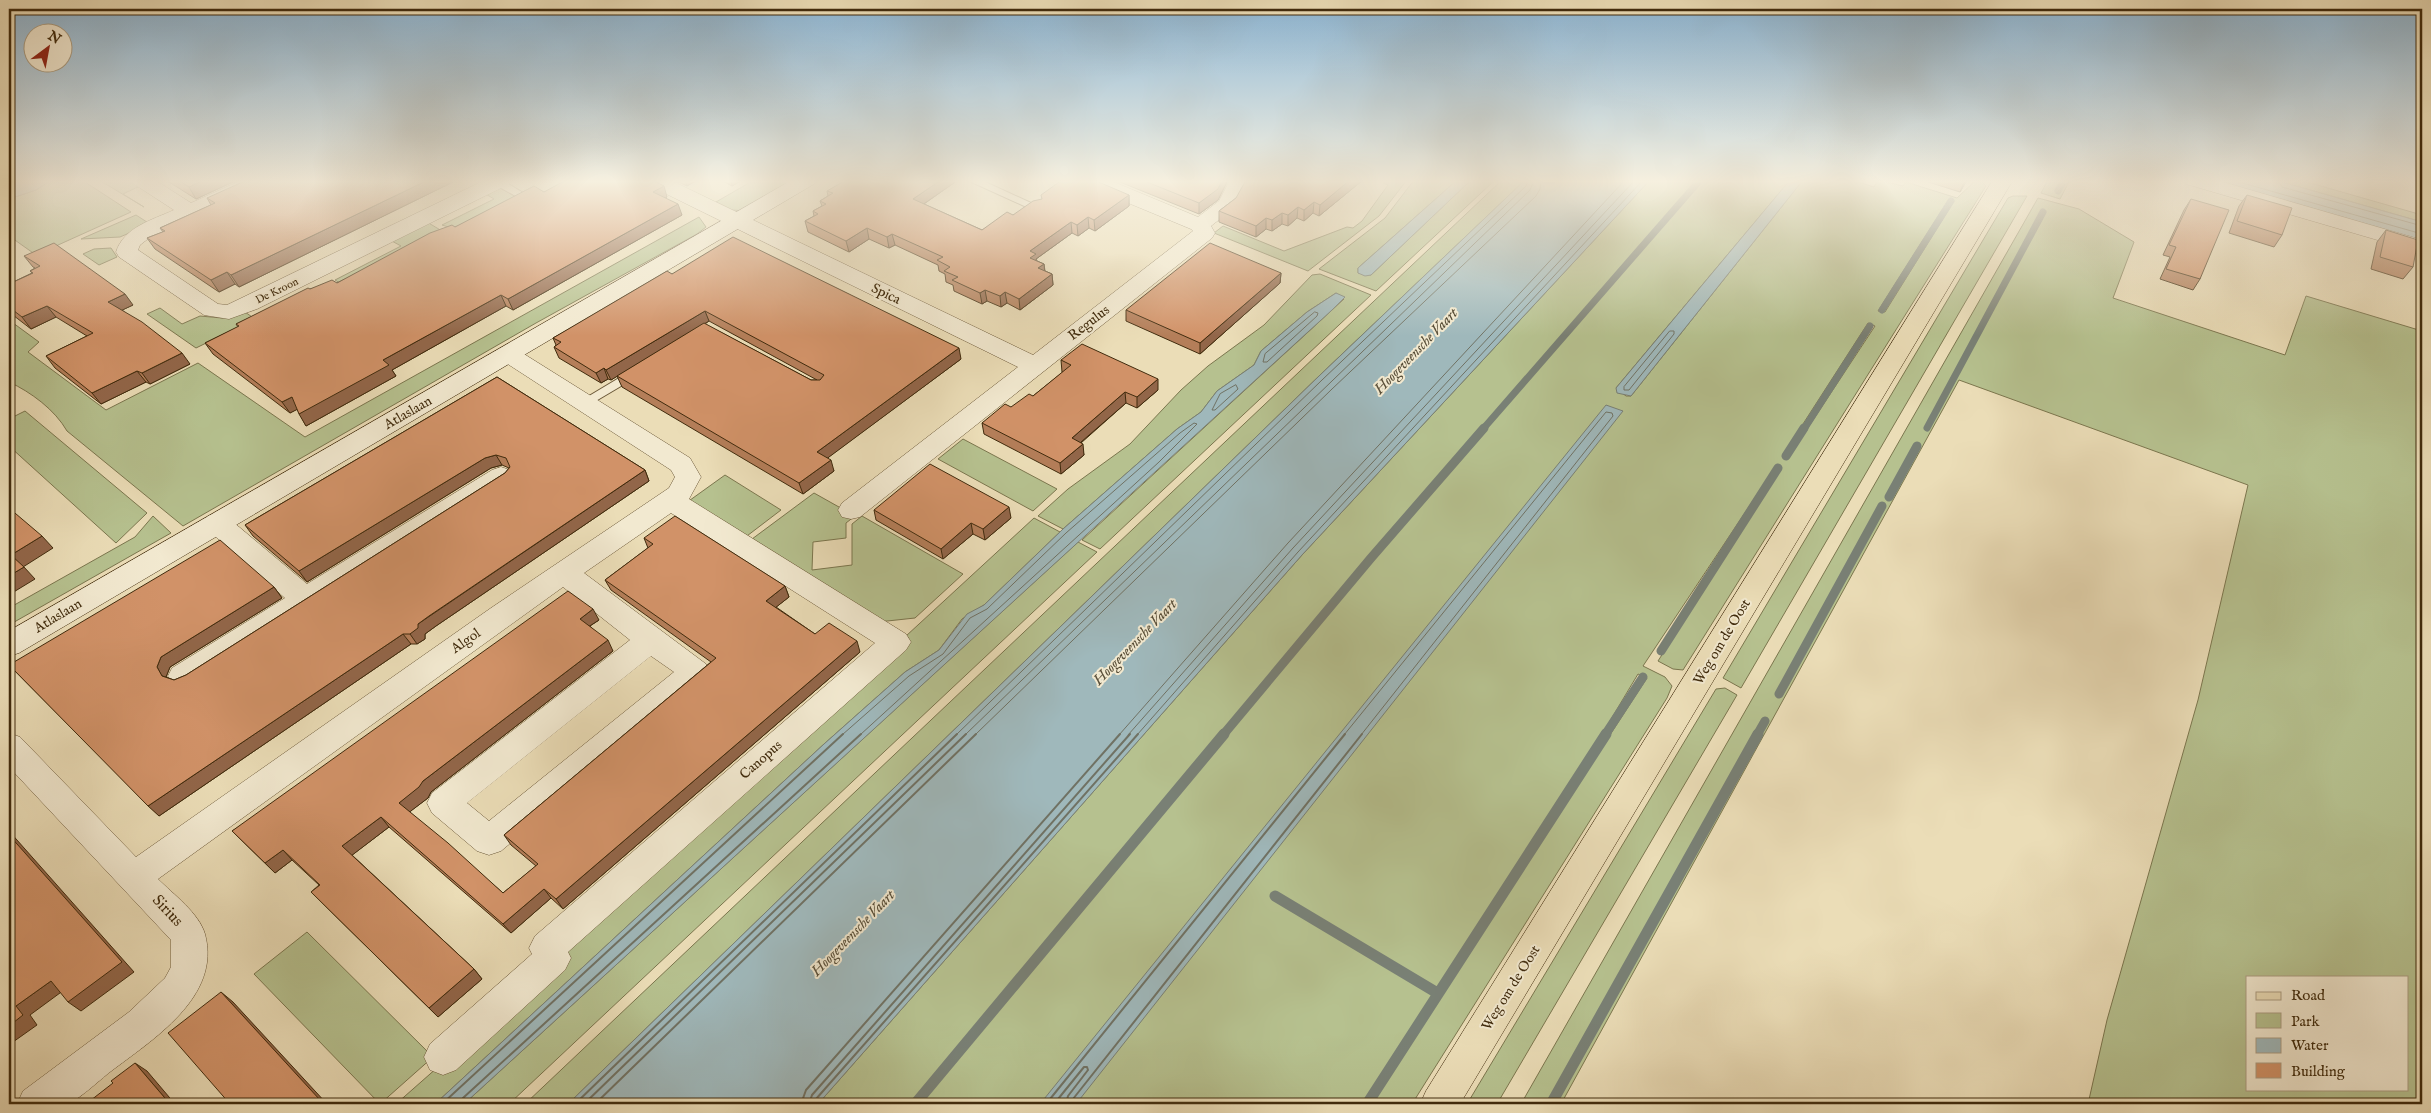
<svg xmlns="http://www.w3.org/2000/svg" width="2431" height="1113" viewBox="0 0 2431 1113" font-family="'IM FELL English',serif">
  <style>
    .green { fill: #b6c18f; stroke: #7b764e; fill-rule: evenodd }
    .water { fill: #9fb8bb; stroke: #798075 }
    .lines { fill: none; stroke-linecap: round; stroke-linejoin: round }
    .shore-far1 { stroke: #707264; stroke-width: 1 }
    .shore { stroke: #707264; stroke-width: 2 }
    .stream-far2 { stroke: #798075; stroke-width: 7 }
    .stream-far1 { stroke: #798075; stroke-width: 9 }
    .stream { stroke: #798075; stroke-width: 11 }
    .lane-casing { stroke: #6b5838; stroke-width: 2 }
    .street-casing { stroke: #6b5838; stroke-width: 1 }
    .secondary-casing { stroke: #402b0d; stroke-width: 1 }
    .primary-casing { stroke: #402b0d; stroke-width: 1 }
    .lane { fill: #f2e9d0; fill-rule: evenodd }
    .street { fill: #f2e9d0; fill-rule: evenodd }
    .secondary { fill: #f2e9d0; fill-rule: evenodd }
    .primary { fill: #ebddb7; fill-rule: evenodd }
    .wall { fill: #b47e59; stroke: #402b0d; fill-rule: evenodd }
    .shaded-wall { fill: #926649; stroke: #402b0d }
    .building { fill: #d19268; stroke: #402b0d }
    .labels { text-anchor: middle; dominant-baseline: central; stroke-width: 4; stroke-linejoin: round; paint-order: stroke }
    .far-street-label { font-size: 11px; fill: #402b0d; stroke: #f2e9d0 }
    .street-label { font-size: 14px; fill: #402b0d; stroke: #f2e9d0 }
    .water-label { font-size: 15px; font-style: italic; fill: #584e38; stroke: #f2e9d0 }
    .near-street-label { font-size: 16px; fill: #402b0d; stroke: #f2e9d0 }
  </style>
  <rect width="100%" height="100%" fill="#ebddb7"/>
  <filter id="stains"><feTurbulence type="fractalNoise" baseFrequency=".004" numOctaves="4"/><feColorMatrix values="0 0 0 0 .2 0 0 0 0 .09 0 0 0 0 .02 0 0 0 .5 -.17"/></filter>
  <radialGradient id="worn" r=".72"><stop offset=".6" stop-color="#630" stop-opacity="0"/><stop offset="1" stop-color="#630" stop-opacity=".3"/></radialGradient>
  <path class="green" d="M51,180H82L131,212L36,255L12,238L9,239V199L36,190Z
    M99,180H128L140,186L123,194L144,207Z
    M754,180H799L747,211L732,210L716,202Z
    M1386,180H1407L1379,216L1308,271L1214,233L1223,226L1284,251L1347,227L1353,228L1362,221L1388,185L1383,183Z
    M1414,180H1457L1358,268V273L1371,275L1471,180H1495L1376,291L1319,269L1385,218Z
    M1502,180H1525L1319,376L568,1104H525Z
    M1650,180H1790L1616,388L1626,396H1631L1803,180H1852L1874,187L1878,180L1903,186L1906,182L1957,198L1976,180H1980L1986,186L1683,670L1673,669L1658,661L1781,469L1776,466L1643,666L1665,677L1672,686L1667,698L1412,1104H1370L1647,678L1638,674L1592,751L1362,1104H818L1302,555ZM1949,199L1954,201L1885,312L1878,311ZM1868,323L1875,326L1788,458L1783,455Z
    M2048,180H2070L2060,199L2041,193Z
    M2275,180H2300L2422,215V222Z
    M498,187L519,198L458,230L442,225L494,199L484,193Z
    M2013,196H2027L1741,688L1723,678L2008,198Z
    M2038,198L2079,209L2134,242L2113,298L2285,355L2306,296L2422,331V1104H2088L2107,1020L2198,700L2248,485L1959,380L1561,1104H1521ZM2247,977H2407V1089H2247Z
    M136,215L150,224L120,237L81,239Z
    M699,217L706,227L697,234L536,323L183,526L67,431C55,410 31,392 9,382V320L39,342L28,352L106,410L198,363L305,437Z
    M427,222L442,231L340,283L335,280L401,246L390,240Z
    M111,248L117,257L99,265L83,254L94,249Z
    M1320,274L1371,295L1100,549L1082,540L1344,299L1336,293L1307,312L1261,351L1254,365L1217,391L1201,412L1177,429L1063,529L1038,516L1068,489L1130,444L1181,390L1208,366L1264,325L1312,275Z
    M160,308L182,324L200,316L222,318L245,312L255,319L196,348L147,314Z
    M25,411L147,513L116,543L9,446V419Z
    M963,439L1057,489L1033,511L938,459Z
    M725,475L781,510L743,539L686,503Z
    M814,493L855,516L846,523V538L813,542L812,570L852,565V524L862,516L963,574L915,618L878,622L748,542Z
    M153,516L171,533L9,625V608L135,537Z
    M1034,518L1060,532L984,605L962,619L939,650L905,672L824,744L435,1104H396L565,955L559,947L909,638L906,636Z
    M1078,542L1097,552L509,1104H464Z
    M1725,688L1737,695L1497,1104H1467L1716,689Z
    M307,932L433,1057L380,1104L254,974Z"/>
  <path class="water" d="M9,180H51L36,190L9,199Z
    M1457,180H1471L1371,275L1365,276L1358,273V268Z
    M1525,180H1650L1302,555L818,1104H568L1319,376Z
    M1790,180H1803L1631,396L1617,393L1616,388Z
    M2214,180H2275L2422,222V240Z
    M1336,293L1345,297L1332,310L464,1104H435L824,744L905,672L939,650L967,614L984,605L1063,529L1177,429L1201,412L1217,391L1254,365L1261,351L1307,312Z
    M1606,405L1623,411L1076,1104H1040Z"/>
  <g class="lines">
    <path class="shore-far1" d="M2232,180L2422,234
      M2278,180L2282,187L2422,226
      M1315,312L1318,313L1317,316L1267,362H1263L1265,354Z
      M1670,331H1674V334L1629,390H1624V387Z
      M1236,385L1238,389L1215,410H1212L1220,394Z
      M842,735L909,676L943,654L970,618L987,609L1066,533L1180,433L1194,423L1197,424L1159,462L860,735
      M956,735L1322,380L1526,186L1528,180
      M965,735L1530,190L1534,180
      M975,735L1332,389L1536,196L1540,189L1541,180
      M1119,735L1288,543L1625,180
      M1128,735L1293,548L1635,180
      M1137,735L1298,552L1643,180
      M1344,735L1606,412L1612,413L1613,416L1361,735"/>
    <path class="shore" d="M442,1104L843,734
      M461,1104L463,1098L861,734
      M575,1104L957,734
      M584,1104L966,734
      M595,1104L976,734
      M801,1104L806,1090L1120,734
      M809,1104L812,1095L1130,734
      M815,1104L816,1099L1138,734
      M1046,1104L1345,734
      M1054,1104L1084,1067H1087L1088,1070L1068,1096L1066,1104
      M1072,1104L1073,1099L1362,734"/>
    <path class="stream-far2" d="M2058,191L2064,180
      M1882,310L1951,201
      M1927,428L2043,212
      M1483,429L1700,180
      M1804,429L1870,326"/>
    <path class="stream-far1" d="M1786,456L1804,428
      M1889,497L1917,446
      M1661,651L1778,468
      M1779,694L1882,506
      M1223,735L1371,558L1484,428
      M1605,735L1643,677
      M1757,735L1765,721"/>
    <path class="stream" d="M1275,896L1434,991
      M915,1104L1224,734
      M1367,1104L1606,734
      M1551,1104L1758,734"/>
    <defs>
      <path id="lane" d="M494,180H502L530,197L525,200L521,199L494,184Z
        M967,180H981L1042,208L1037,211L1033,210Z
        M634,369L638,370L640,373L638,376L589,405L585,406L579,402Z"/>
      <path id="street" d="M131,180H155L191,203L242,180H269L266,184L149,238L140,245L138,250L218,304L227,305L485,180H512L509,184L257,309L229,319L204,315L119,257L116,252C124,227 152,220 174,210L134,184Z
        M643,180H670L1033,355L1193,231L1191,229L1092,188L1054,184L1051,180H1109L1198,217L1219,201L1230,180H1252L1234,208L1211,226L1215,233L1212,238L860,517L851,519L842,517L838,510L842,503L1018,367L646,184Z
        M2183,180H2216L2422,240V253L2186,184Z
        M508,347L516,349L690,458L701,477L689,499L906,634L911,642L906,650L568,952L571,958L565,970L456,1070L443,1075L430,1070L424,1057L430,1044L532,954L529,948L535,936L875,643L671,513L584,573L706,664L710,672L706,680L501,851L489,855L477,851L432,813L427,803L432,793L630,640L563,587L158,879C173,894 199,913 205,934C222,997 152,1040 110,1072C101,1079 76,1102 67,1104C55,1108 30,1104 17,1104L23,1091L129,1012L165,978L171,967V940L9,767V733L20,737L136,857L491,608L669,488L675,477L671,470L500,359L496,354L500,349ZM651,656L674,672L489,821L467,803Z
        M501,467L510,470L514,476L510,482L194,684L183,688L172,684L168,676L172,668L285,598L208,530L204,523L208,516L217,513L226,516L307,584L492,470Z"/>
      <path id="secondary" d="M792,180H817L814,184L19,653L9,656V631Z"/>
      <path id="primary" d="M1993,180H2013L1460,1104H1420L1426,1091Z"/>
    </defs>
    <use href="#lane" class="lane-casing"/>
    <use href="#street" class="street-casing"/>
    <use href="#secondary" class="secondary-casing"/>
    <use href="#primary" class="primary-casing"/>
    <use href="#lane" class="lane"/>
    <use href="#street" class="street"/>
    <use href="#secondary" class="secondary"/>
    <use href="#primary" class="primary"/>
  </g>
  <path class="wall" d="M166,180H237L196,199Z
    M457,180L239,287L235,284L219,292L155,249L147,238L163,232L160,228L211,205L207,198Z
    M675,180H697L687,186Z
    M721,180H742L732,186Z
    M958,180L924,204L982,230L1013,215L1129,195V206L1095,231L1089,228L1078,236L1072,233L1036,259L1037,261L1044,264L1045,271L1052,274L1053,285L1020,310L1007,303L1001,307L987,301L982,304L954,291L953,285L946,282L945,274L939,271L938,265L895,245L889,248L869,239L849,252L808,232L805,221L814,216L813,211L822,206L820,201L828,196L827,191Z
    M1115,180H1228L1218,200L1199,214Z
    M1363,180L1319,216L1313,213L1304,221L1297,218L1288,226L1282,224L1272,231L1266,229L1256,237L1219,222V211L1236,198Z
    M1922,180H1967L1960,192Z
    M544,192L667,197L665,198L682,215L513,310L506,306L392,370L396,376L306,426L297,409L290,413L213,354L205,343L238,327L236,324L310,289L337,283L455,227Z
    M2247,195L2282,235L2274,247L2229,233L2239,206Z
    M2191,199L2200,279L2193,290L2160,279L2170,257L2163,255L2184,210Z
    M2386,230L2413,267L2403,279L2371,269L2377,242Z
    M24,256L133,305L122,310L190,364L150,384L146,382L101,404L55,368L46,356L87,336L56,317L31,329L9,312V284L32,273L30,271L35,268L33,267Z
    M1281,273L1280,283L1200,354L1126,321V310Z
    M672,274L961,359L827,458L834,471L803,494L622,387L617,376L611,380L608,379L601,383L559,358L554,347L556,345L553,338ZM709,321L817,380H811L705,324Z
    M1061,360L1158,390L1137,408L1126,403L1081,443L1084,455L1061,474L984,434L982,423L1033,396L1063,372H1062Z
    M497,377L645,470L649,481L436,626L425,634V639L417,644H411L159,816L9,665L274,587L282,598L170,667L166,677L174,680L186,675L505,473L509,468L502,465L491,468L307,582L253,536L245,525Z
    M874,510L1011,518L985,540L973,534L943,559L876,520Z
    M644,538L785,586L789,597L776,607L815,634L860,652L563,909L551,898L511,933L389,827L352,855L474,969L482,979L438,1017L311,892L319,885L292,860L275,873L232,831L599,620L590,626L613,651L431,792L428,798L409,812L503,893L536,866L511,845L504,835L711,662L611,590L605,580L648,548Z"/>
  <path class="shaded-wall" d="M204,180H237L196,199L189,187Z
    M428,180H457L239,287L231,275Z
    M685,180H697L687,186Z
    M731,180H742L732,186Z
    M941,180H958L915,210L913,199Z
    M1222,180H1228L1218,200L1199,214V203Z
    M1350,180H1363L1319,216L1320,205Z
    M1965,180H1967L1960,192Z
    M664,186L667,197L657,202L653,192Z
    M1129,195V206L1095,231L1094,220Z
    M1314,202L1313,213L1304,221V210Z
    M678,204L682,215L513,310L508,299Z
    M1298,207L1297,218L1288,226V215Z
    M1282,213V224L1272,231V220Z
    M1088,217L1089,228L1078,236L1077,225Z
    M1266,218V229L1256,237V226Z
    M1071,222L1072,233L1036,259L1037,265L1031,269L1030,251Z
    M867,228L869,239L849,252L846,241Z
    M892,234L895,245L889,248L887,237Z
    M1044,264L1045,275L1038,268Z
    M227,272L235,284L219,292L211,280Z
    M1281,273L1280,283L1200,354V343Z
    M1052,274L1053,285L1020,310L1019,299Z
    M985,290L987,301L982,304L980,293Z
    M1005,292L1007,303L1001,307L1000,296Z
    M125,294L133,305L116,313L108,302Z
    M501,295L506,306L392,370L396,376L306,426L299,414L383,360Z
    M47,306L56,317L31,329L22,317Z
    M705,311L709,321L611,380L606,370Z
    M959,348L961,359L821,463L817,452Z
    M182,353L190,364L150,384L142,373Z
    M604,368L608,379L601,383L596,373Z
    M137,371L146,382L101,404L92,393Z
    M1158,379V390L1137,408V397Z
    M1125,392L1126,403L1073,449L1072,438Z
    M292,397L300,408L290,413L282,402Z
    M1083,444L1084,455L1061,474L1060,463Z
    M496,455L502,465L491,468L307,582L299,571L485,458Z
    M831,460L834,471L803,494L799,483Z
    M645,470L649,481L436,626L425,634V639L417,644L410,634L418,624Z
    M1009,507L1011,518L985,540L983,529Z
    M971,523L973,534L943,559L941,549Z
    M42,536L53,548L23,567L11,555Z
    M24,567L35,579L12,593L9,590V576Z
    M785,586L789,597L770,612L766,601Z
    M274,587L282,598L170,667L166,677L162,676L157,667L161,657Z
    M593,609L599,620L585,629L580,619Z
    M403,634L411,644L159,816L148,806Z
    M608,640L613,651L431,792L428,798L407,814L399,803L423,781Z
    M857,641L860,652L563,909L556,899Z
    M381,817L389,827L351,856L342,846Z
    M9,831L134,972L81,1011L68,1002L9,835Z
    M283,850L292,860L275,873L265,863Z
    M544,889L551,898L511,933L503,924Z
    M474,969L482,979L438,1017L429,1008Z
    M51,981L64,990L30,1015L37,1025L13,1042L9,1039V1026L16,1006Z
    M221,992L233,1002L327,1104H315Z
    M135,1063L147,1071L175,1104H170Z"/>
  <path class="building" d="M178,180H204L189,187Z
    M247,180H428L231,275L227,272L211,280L147,238L165,231L160,228L215,203L207,198Z
    M566,180H652L664,186L653,192L678,204L508,299L501,295L383,360L389,365L299,414L292,397L282,402L205,343L239,326L236,324L308,288L310,289L332,280L337,283L430,233L452,225L455,227L534,186L544,192Z
    M846,180H941L913,199L982,230L1007,212L1013,215L1033,201L1042,199L1041,195L1062,180H1094L1129,195L1094,220L1088,217L1077,225L1071,222L1030,251L1036,254L1030,258L1044,264L1038,268L1052,274L1019,299L1005,292L1000,296L985,290L980,293L952,280L958,277L944,271L950,267L937,260L943,257L892,234L887,237L867,228L846,241L805,221L818,214L813,211L826,204L820,201L833,193L827,191Z
    M1142,180H1222L1218,189L1199,203Z
    M1246,180H1350L1320,205L1314,202L1304,210L1298,207L1288,215L1282,213L1272,220L1266,218L1256,226L1219,211L1236,198Z
    M2247,195L2292,208L2282,235L2237,221Z
    M2191,199L2229,210L2200,279L2166,269L2176,247L2169,245Z
    M2386,230L2418,240L2413,267L2380,257Z
    M733,237L959,348L817,452L831,460L799,483L617,376L704,323L811,380H820L824,375L705,311L606,370L604,368L596,373L554,347L561,342L553,338L667,271L672,274Z
    M54,243L125,294L108,302L142,322L182,353L142,373L137,371L92,393L46,356L93,333L47,306L22,317L9,307V284L33,273L30,271L40,266L24,256Z
    M1210,243L1281,273L1200,343L1126,310Z
    M1082,344L1158,379L1137,397L1125,392L1072,438L1083,444L1060,463L982,423L1005,404L1011,407L1029,394L1033,396L1071,365L1061,360Z
    M497,377L645,470L429,616L418,624V628L410,634H403L148,806L9,665L220,540L274,587L161,657L157,667L162,676L174,680L186,675L505,473L510,467L506,458L496,455L485,458L299,571L245,525Z
    M930,464L1009,507L983,529L971,523L941,549L874,510Z
    M9,508L42,536L11,555L24,567L9,576Z
    M675,516L785,586L766,601L815,634L829,623L857,641L556,899L544,889L503,924L381,817L342,846L474,969L429,1008L311,892L320,885L283,850L265,863L232,831L568,591L593,609L580,619L608,640L423,781L419,787L399,803L448,843L503,893L538,864L504,835L716,658L605,580L653,544L644,538Z
    M9,835L122,962L68,1002L51,981L16,1006L23,1015L9,1026Z
    M221,992L320,1100L315,1104H230L168,1033Z
    M135,1063L170,1104H86L113,1083L111,1081Z"/>
  <linearGradient id="sky" x2="0" y2="1"><stop stop-color="#8bb6d6"/><stop offset="0.54" stop-color="#f6f0df"/><stop offset="1" stop-color="#f6f0df" stop-opacity="0"/></linearGradient>
  <rect width="2431" height="336" fill="url(#sky)"/>
  <g class="labels">
    <g class="far-street-label">
      <text transform="translate(277 291) rotate(-26)">De Kroon</text>
    </g>
    <g class="street-label">
      <text transform="translate(886 294) rotate(26)">Spica</text>
      <text transform="translate(1089 323) rotate(-38)">Regulus</text>
      <text transform="translate(408 413) rotate(-30)">Atlaslaan</text>
      <text transform="translate(58 616) rotate(-31)">Atlaslaan</text>
      <text transform="translate(466 641) rotate(-35)">Algol</text>
      <text transform="translate(1722 642) rotate(-59)">Weg om de Oost</text>
      <text transform="translate(761 760) rotate(-41)">Canopus</text>
      <text transform="translate(1511 988) rotate(-58)">Weg om de Oost</text>
    </g>
    <g class="water-label">
      <text transform="translate(1416 351) rotate(-46)">Hoogeveensche Vaart</text>
      <text transform="translate(1135 642) rotate(-46)">Hoogeveensche Vaart</text>
      <text transform="translate(853 933) rotate(-46)">Hoogeveensche Vaart</text>
    </g>
    <g class="near-street-label">
      <text transform="translate(167 911) rotate(47)">Sirius</text>
    </g>
  </g>
  <rect width="2431" height="1113" fill="none" stroke="#ebddb7" stroke-width="30"/>
  <rect x="10" y="10" width="2411" height="1093" fill="none" stroke="#402b0d" stroke-width="2.5"/>
  <rect x="15" y="15" width="2401" height="1083" fill="none" stroke="#402b0d"/>
  <rect x="2246" y="976" width="162" height="115" fill="#f2e9d0" stroke="#ab9d82"/>
  <rect x="2256" y="992" width="25" height="8" fill="#ebddb7" stroke="#ab9d82"/>
  <text x="2291" y="1000" font-size="15" fill="#402b0d">Road</text>
  <rect x="2256" y="1013" width="25" height="15" fill="#b6c18f" stroke="#ab9d82"/>
  <text x="2291" y="1026" font-size="15" fill="#402b0d">Park</text>
  <rect x="2256" y="1038" width="25" height="15" fill="#9fb8bb" stroke="#ab9d82"/>
  <text x="2291" y="1050" font-size="15" fill="#402b0d">Water</text>
  <rect x="2256" y="1063" width="25" height="15" fill="#d19268" stroke="#ab9d82"/>
  <text x="2291" y="1076" font-size="15" fill="#402b0d">Building</text>
  <g transform="translate(48 48) rotate(32)"><circle r="24" fill="#f2e9d0" stroke="#ab9d82"/>
  <path d="M0-4L9 19L0 12L-9 19Z" fill="#8f2418"/>
  <text y="-8" font-size="14" font-weight="bold" text-anchor="middle" fill="#402b0d">N</text>
  </g>
  <rect width="100%" height="100%" filter="url(#stains)"/>
  <rect width="100%" height="100%" fill="url(#worn)"/>
</svg>
